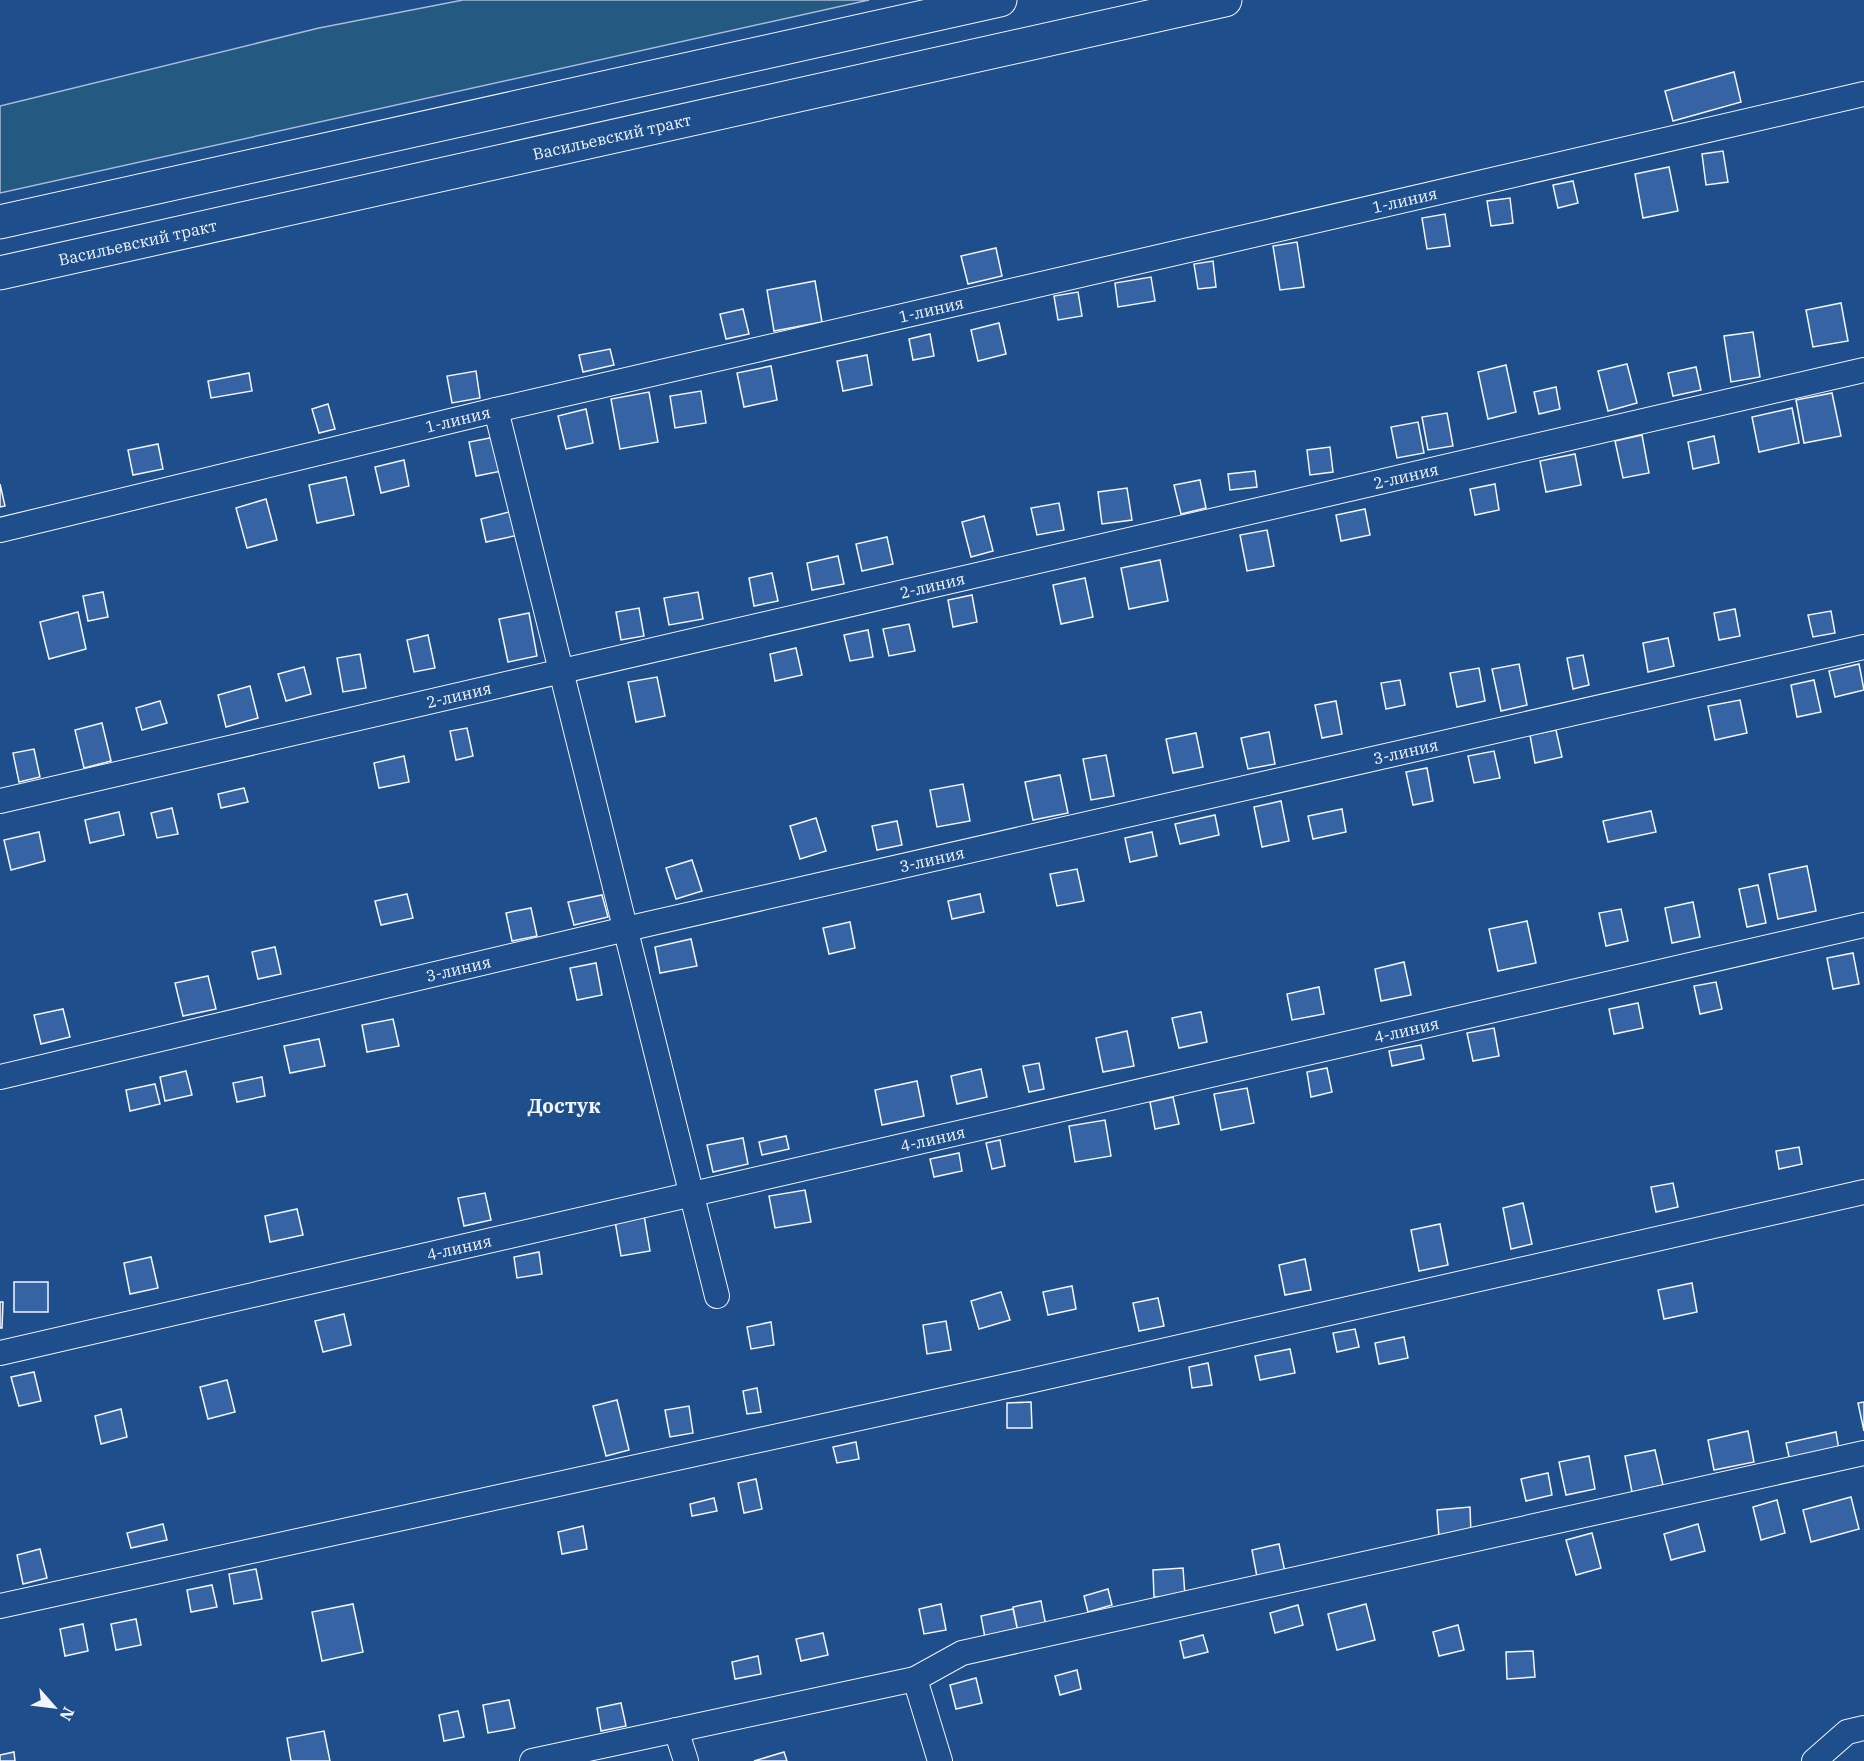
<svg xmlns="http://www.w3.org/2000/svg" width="1864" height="1761" viewBox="0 0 1864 1761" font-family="'IBM Plex Serif',serif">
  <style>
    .green { fill: #245a82; stroke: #a8bbd7; stroke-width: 1.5 }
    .building { fill: #3563a3; stroke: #f2f6ff; stroke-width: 1.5 }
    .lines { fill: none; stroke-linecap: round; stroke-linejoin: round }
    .minor-casing { stroke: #f2f6ff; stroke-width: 26 }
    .primary-casing { stroke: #f2f6ff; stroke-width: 35 }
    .minor { stroke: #1f4e8c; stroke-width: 24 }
    .primary { stroke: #1f4e8c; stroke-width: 33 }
    .labels { text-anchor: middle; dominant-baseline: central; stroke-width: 4.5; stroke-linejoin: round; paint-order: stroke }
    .street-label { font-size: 16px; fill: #f2f6ff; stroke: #1f4e8c }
    .quarter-label { font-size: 20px; font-weight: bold; fill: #f2f6ff; stroke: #1f4e8c }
  </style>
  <rect width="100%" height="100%" fill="#1f4e8c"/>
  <path class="green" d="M463,0H869L0,193V106L319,28Z"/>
  <path class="building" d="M1734,72L1741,102L1673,121L1665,91Z
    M1723,151L1728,182L1706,185L1702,154Z
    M1669,167L1678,211L1643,218L1635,174Z
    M1573,181L1578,203L1558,208L1553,185Z
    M1510,198L1513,223L1491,226L1487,201Z
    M1445,214L1450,246L1427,249L1422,218Z
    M1297,242L1304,287L1280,290L1273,246Z
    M996,248L1002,276L968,284L961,256Z
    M1213,261L1216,287L1198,289L1194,264Z
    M1151,277L1155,301L1118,307L1115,283Z
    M815,281L822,322L774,331L767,290Z
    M1078,292L1082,316L1058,320L1054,296Z
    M1841,303L1848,341L1813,347L1806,310Z
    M743,309L749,334L726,339L720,314Z
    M999,323L1006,354L978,361L971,330Z
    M1753,332L1760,377L1731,382L1724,336Z
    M930,334L934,356L913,360L909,339Z
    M610,349L614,365L583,372L579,355Z
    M867,355L872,385L843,391L837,361Z
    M1627,364L1637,403L1608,411L1598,371Z
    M1506,365L1516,412L1488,419L1478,372Z
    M771,366L777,400L744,407L737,373Z
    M1696,367L1701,390L1673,396L1668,373Z
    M476,371L480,398L452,403L447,376Z
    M249,373L252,391L211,398L208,381Z
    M1556,387L1560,409L1539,414L1534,392Z
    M701,391L706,423L675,428L670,396Z
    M649,392L658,442L620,449L611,399Z
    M1832,393L1841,436L1804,443L1796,400Z
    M328,404L335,429L319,433L312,409Z
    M1792,408L1799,443L1759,452L1752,417Z
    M586,409L593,443L566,449L558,416Z
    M1447,413L1453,446L1428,450L1422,417Z
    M1418,422L1424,453L1397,458L1391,427Z
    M1642,435L1649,473L1623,478L1615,441Z
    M1714,436L1719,463L1693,469L1688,442Z
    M495,437L502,471L476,476L469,442Z
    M158,444L163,469L133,475L128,450Z
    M1330,447L1333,472L1310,475L1307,450Z
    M1575,454L1581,485L1546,492L1540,461Z
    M404,460L409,486L381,493L375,467Z
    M1255,471L1257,487L1230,490L1228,474Z
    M346,477L354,515L317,523L309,485Z
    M1200,480L1206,508L1181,514L1174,485Z
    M0,484L5,506L0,507Z
    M1495,484L1499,510L1475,515L1470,489Z
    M1127,488L1132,520L1102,524L1098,492Z
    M266,499L277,540L247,548L236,508Z
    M1059,503L1064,530L1037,535L1031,508Z
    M1365,509L1370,535L1341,541L1336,515Z
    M513,511L519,535L486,542L481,519Z
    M984,516L993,551L971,557L962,522Z
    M1267,530L1274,566L1247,571L1240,535Z
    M887,537L893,564L862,571L856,544Z
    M838,556L844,584L812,590L807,563Z
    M1160,560L1168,601L1129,609L1121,568Z
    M772,573L778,601L754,606L749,578Z
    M1085,578L1093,617L1061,624L1053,585Z
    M103,592L108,617L88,621L83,596Z
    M698,592L703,619L669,625L664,598Z
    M972,595L977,622L953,627L948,600Z
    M639,608L644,636L621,640L616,612Z
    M1735,609L1740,636L1719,640L1714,613Z
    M1831,611L1835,633L1813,637L1808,615Z
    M78,612L86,649L49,659L40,622Z
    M529,613L537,656L508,662L499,619Z
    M909,624L915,651L889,656L883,629Z
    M868,630L873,657L850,661L844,635Z
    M428,635L435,668L414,672L407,640Z
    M1668,638L1674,666L1648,672L1643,643Z
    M796,648L802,675L775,681L770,654Z
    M360,654L366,688L343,692L337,658Z
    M1583,655L1589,685L1573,689L1567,658Z
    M1519,664L1527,705L1501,711L1492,669Z
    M1859,664L1864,690L1835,697L1829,671Z
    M304,667L311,694L286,701L278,674Z
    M1479,668L1485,701L1457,707L1450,673Z
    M657,677L665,716L636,722L628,682Z
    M1400,680L1405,705L1386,709L1381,683Z
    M1814,680L1821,712L1797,717L1791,685Z
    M250,686L258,718L226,727L218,695Z
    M1740,700L1747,733L1715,740L1708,706Z
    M160,701L167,723L142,730L136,708Z
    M1336,701L1342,734L1322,738L1315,705Z
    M102,723L111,761L84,768L75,730Z
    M467,728L473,756L456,760L450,731Z
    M1556,730L1562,757L1535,763L1530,735Z
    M1269,732L1275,764L1248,769L1241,738Z
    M1196,733L1203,767L1173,773L1166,739Z
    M34,749L40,777L19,782L13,753Z
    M1494,751L1500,778L1474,783L1468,756Z
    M1106,755L1114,796L1091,800L1083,759Z
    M404,756L409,782L379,788L374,763Z
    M1427,768L1433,801L1413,805L1406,772Z
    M1060,775L1068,813L1033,820L1025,782Z
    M963,784L970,821L937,827L930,790Z
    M244,788L248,802L221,808L218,794Z
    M1281,801L1289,841L1262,847L1254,807Z
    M172,808L178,834L157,838L151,813Z
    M1342,809L1346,832L1313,839L1308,816Z
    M1651,811L1656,832L1608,842L1603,821Z
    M119,812L124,835L90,843L85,820Z
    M1215,815L1219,835L1180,844L1175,824Z
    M816,818L826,851L800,859L790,826Z
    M897,821L902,845L877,850L872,826Z
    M39,832L45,861L11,870L4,840Z
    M1152,832L1157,856L1130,862L1125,838Z
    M692,860L702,891L676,899L666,868Z
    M1807,866L1816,911L1778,919L1769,874Z
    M1077,869L1084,901L1057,906L1050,874Z
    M1758,885L1766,923L1747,927L1739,889Z
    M407,894L413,918L381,925L375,901Z
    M980,894L984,912L952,919L948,901Z
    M602,895L608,917L574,925L568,902Z
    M1693,902L1700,937L1672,943L1665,908Z
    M531,908L537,936L512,941L506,913Z
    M1621,909L1628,941L1606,946L1599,913Z
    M1527,921L1536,963L1498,971L1489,929Z
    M850,922L855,948L829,954L823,928Z
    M691,939L697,966L660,973L655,947Z
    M275,947L281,974L258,979L252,952Z
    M1853,953L1859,984L1833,989L1827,958Z
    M1404,962L1411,995L1381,1001L1375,969Z
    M596,963L602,995L577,1000L570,968Z
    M208,976L216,1009L183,1016L175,983Z
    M1716,982L1722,1009L1700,1014L1694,986Z
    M1319,987L1324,1014L1292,1020L1287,994Z
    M1638,1003L1643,1028L1614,1034L1609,1009Z
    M63,1009L70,1037L41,1044L34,1015Z
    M1201,1012L1207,1042L1179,1048L1172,1018Z
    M393,1019L399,1046L367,1052L362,1025Z
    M1494,1028L1499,1056L1473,1061L1467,1033Z
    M1127,1031L1134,1066L1103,1072L1096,1038Z
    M319,1039L325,1066L290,1073L284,1046Z
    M1421,1045L1424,1059L1392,1066L1389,1051Z
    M1039,1063L1044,1089L1029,1092L1023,1066Z
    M1327,1068L1332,1092L1311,1097L1307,1072Z
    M981,1069L987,1097L957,1104L951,1076Z
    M186,1071L192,1095L165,1101L160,1077Z
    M262,1077L265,1096L237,1102L233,1083Z
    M917,1081L924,1116L882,1125L875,1090Z
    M155,1084L160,1104L130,1111L126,1090Z
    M1247,1088L1254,1123L1221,1130L1214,1094Z
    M1173,1097L1179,1124L1155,1129L1150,1102Z
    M1105,1120L1111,1156L1075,1162L1069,1126Z
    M786,1136L789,1149L762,1155L759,1142Z
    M743,1138L748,1164L713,1172L707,1145Z
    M1000,1140L1005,1166L992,1169L986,1143Z
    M1799,1147L1802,1164L1779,1169L1776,1151Z
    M959,1153L962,1171L934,1177L930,1159Z
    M1673,1183L1678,1207L1656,1212L1651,1187Z
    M805,1190L811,1222L775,1228L769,1196Z
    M485,1193L491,1220L464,1226L458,1198Z
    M1523,1203L1532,1244L1511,1249L1503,1208Z
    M297,1209L303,1235L270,1242L265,1216Z
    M644,1215L650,1251L621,1256L615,1221Z
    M1440,1224L1448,1265L1419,1271L1411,1230Z
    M539,1252L542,1274L517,1278L514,1257Z
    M151,1257L158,1288L130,1294L124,1263Z
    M1305,1259L1311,1290L1285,1295L1279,1265Z
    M14,1282H48V1312H14Z
    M1692,1283L1697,1312L1664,1319L1658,1290Z
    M1072,1286L1076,1309L1048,1315L1043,1292Z
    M1001,1292L1010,1320L979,1329L971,1301Z
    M1158,1298L1164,1326L1139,1331L1133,1303Z
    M0,1302H3L2,1328H0Z
    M344,1314L351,1345L323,1352L315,1321Z
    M946,1321L951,1350L927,1354L923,1325Z
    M771,1322L774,1345L751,1349L747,1327Z
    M1355,1329L1359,1347L1337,1352L1333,1333Z
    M1404,1337L1408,1358L1379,1364L1375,1343Z
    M1290,1349L1295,1373L1260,1380L1255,1356Z
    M1208,1363L1212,1385L1192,1388L1189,1367Z
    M34,1372L41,1401L19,1406L11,1377Z
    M227,1380L235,1412L208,1419L200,1387Z
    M757,1388L761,1412L747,1414L743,1391Z
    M617,1400L629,1450L606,1456L593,1406Z
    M1031,1402L1032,1428H1007V1403Z
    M1864,1402V1431L1858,1403Z
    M689,1406L693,1433L670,1437L665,1410Z
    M121,1409L127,1437L101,1444L95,1416Z
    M1748,1431L1754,1462L1714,1470L1708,1440Z
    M1836,1432L1839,1450L1790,1461L1786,1443Z
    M856,1442L859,1459L837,1463L833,1447Z
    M1655,1450L1663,1485L1632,1492L1625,1456Z
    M1589,1456L1595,1489L1566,1495L1559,1462Z
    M1548,1473L1552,1495L1526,1501L1521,1479Z
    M756,1479L762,1509L744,1513L738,1483Z
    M1851,1497L1859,1529L1811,1542L1803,1510Z
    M714,1498L717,1511L692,1516L690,1504Z
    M1777,1500L1785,1533L1761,1540L1753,1507Z
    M1470,1507L1471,1535L1439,1537L1437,1510Z
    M163,1524L167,1540L131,1548L127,1533Z
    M1698,1524L1705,1551L1671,1560L1664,1534Z
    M583,1526L587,1549L562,1554L558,1532Z
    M1592,1533L1601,1568L1576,1575L1566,1540Z
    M1279,1544L1285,1572L1257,1577L1252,1550Z
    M40,1549L47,1578L23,1584L17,1555Z
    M1183,1568L1185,1596L1154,1597L1153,1570Z
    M256,1569L262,1599L234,1604L229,1574Z
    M212,1585L217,1607L191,1612L187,1590Z
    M1108,1589L1112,1605L1088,1612L1084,1596Z
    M1041,1601L1046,1626L1018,1632L1013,1607Z
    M353,1604L363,1652L322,1661L312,1612Z
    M941,1604L946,1630L924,1634L919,1609Z
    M1366,1604L1375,1640L1337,1650L1328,1614Z
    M1298,1605L1303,1625L1275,1633L1270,1613Z
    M1013,1609L1018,1632L985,1638L981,1616Z
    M136,1619L141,1645L116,1650L111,1624Z
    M83,1624L88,1651L65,1656L60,1629Z
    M1458,1625L1464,1650L1439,1656L1433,1632Z
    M823,1633L828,1655L801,1661L796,1639Z
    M1203,1635L1208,1652L1184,1658L1180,1641Z
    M1533,1651L1535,1677L1507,1679L1506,1652Z
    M758,1656L761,1674L735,1679L732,1662Z
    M1077,1670L1081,1689L1060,1695L1055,1676Z
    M976,1678L982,1703L956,1709L950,1685Z
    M509,1700L515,1728L488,1733L483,1705Z
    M621,1703L626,1726L601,1731L597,1708Z
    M458,1711L464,1737L444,1741L439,1715Z
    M324,1731L330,1761H291L287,1738Z
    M14,1752L15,1761H0V1755Z
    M784,1752L787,1761H754Z"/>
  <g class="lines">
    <defs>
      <g id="minor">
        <path d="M496,410L717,1296"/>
        <path id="s1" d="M0,530L496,410L1864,94"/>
        <path id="s2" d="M0,801L1864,370"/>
        <path id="s3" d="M0,1077L626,929L1864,647"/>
        <path id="s4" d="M0,1353L1864,925"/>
        <path d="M0,1606L1016,1384L1864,1192"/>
        <path d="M915,1679L940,1761"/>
        <path d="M676,1730L686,1761"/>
        <path d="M532,1761L915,1679L962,1653L1864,1453"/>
        <path d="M1814,1761L1847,1732L1864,1728"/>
      </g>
      <g id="primary">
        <path d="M0,222L1000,0"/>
        <path id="s5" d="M0,273L1225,0"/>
      </g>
    </defs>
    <use href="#minor" class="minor-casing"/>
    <use href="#primary" class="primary-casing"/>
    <use href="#minor" class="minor"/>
    <use href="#primary" class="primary"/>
  </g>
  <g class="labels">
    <g class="street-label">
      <text stroke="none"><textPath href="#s5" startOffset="627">Васильевский тракт</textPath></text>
      <text stroke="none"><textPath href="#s1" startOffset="1443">1-линия</textPath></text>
      <text stroke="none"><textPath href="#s5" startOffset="141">Васильевский тракт</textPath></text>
      <text stroke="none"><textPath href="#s1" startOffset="957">1-линия</textPath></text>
      <text stroke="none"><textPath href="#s1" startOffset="471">1-линия</textPath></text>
      <text stroke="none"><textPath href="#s2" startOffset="1443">2-линия</textPath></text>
      <text stroke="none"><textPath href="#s2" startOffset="957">2-линия</textPath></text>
      <text stroke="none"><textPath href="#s2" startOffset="471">2-линия</textPath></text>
      <text stroke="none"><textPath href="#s3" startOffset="1443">3-линия</textPath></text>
      <text stroke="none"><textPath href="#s3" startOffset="957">3-линия</textPath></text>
      <text stroke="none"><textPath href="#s3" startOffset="471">3-линия</textPath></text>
      <text stroke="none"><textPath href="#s4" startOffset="1443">4-линия</textPath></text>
      <text stroke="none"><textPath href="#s4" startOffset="957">4-линия</textPath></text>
      <text stroke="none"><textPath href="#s4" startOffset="471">4-линия</textPath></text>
    </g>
    <g class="quarter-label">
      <text x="564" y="1105">Достук</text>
    </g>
  </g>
  <g transform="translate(54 1707) rotate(118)" stroke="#1f4e8c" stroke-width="4.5" paint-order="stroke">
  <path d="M0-4.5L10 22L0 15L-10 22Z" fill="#f2f6ff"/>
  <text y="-9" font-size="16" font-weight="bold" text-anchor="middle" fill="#f2f6ff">N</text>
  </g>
</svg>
